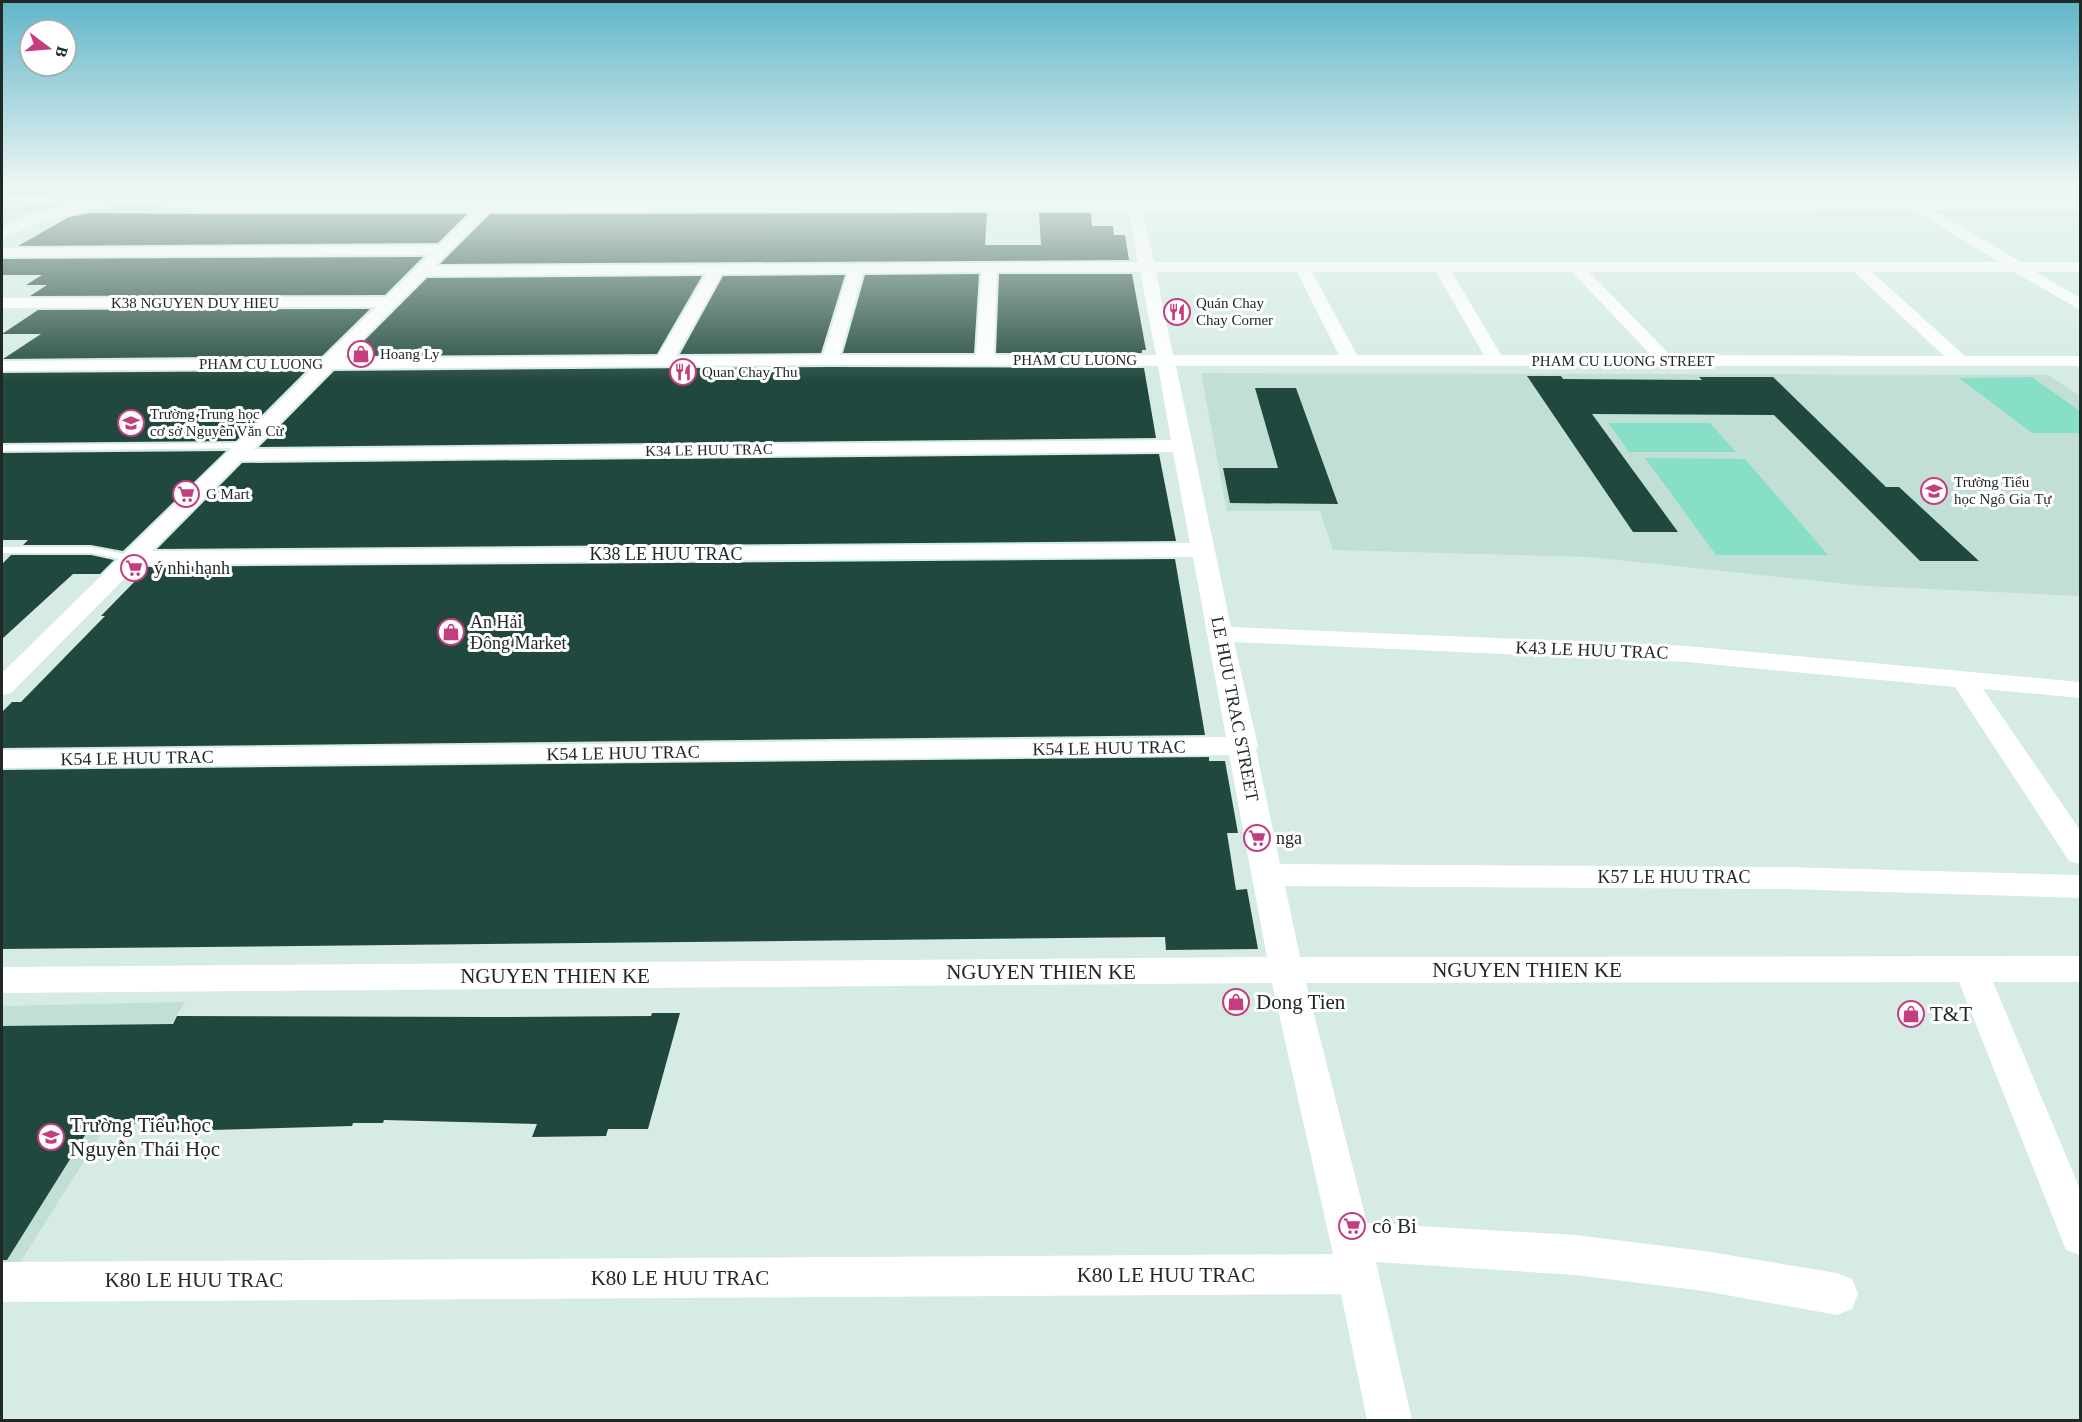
<svg xmlns="http://www.w3.org/2000/svg" width="2082" height="1422" viewBox="0 0 2082 1422" font-family="'Times New Roman',serif">
  <style>
    .built { fill: #c2dfd5 }
    .green { fill: #87dfc7 }
    .building { fill: #21483e }
    .lines { fill: none; stroke-linecap: round; stroke-linejoin: round }
    .service { fill: #fff; fill-rule: evenodd }
    .minor { fill: #fff; fill-rule: evenodd }
    .tertiary { fill: #fff; fill-rule: evenodd }
    .secondary { fill: #fff; fill-rule: evenodd }
    .trunk { fill: #fff; fill-rule: evenodd }
    .labels { text-anchor: middle; dominant-baseline: central; stroke-width: 6; stroke-linejoin: round; paint-order: stroke }
    .far-street-label { font-size: 15px; fill: #212926; stroke: #fff }
    .far-poi-label { font-size: 15px; fill: #212926; stroke: #fff; text-anchor: start }
    .street-label { font-size: 18px; fill: #212926; stroke: #fff }
    .poi-label { font-size: 18px; fill: #212926; stroke: #fff; text-anchor: start }
    .near-street-label { font-size: 21px; fill: #212926; stroke: #fff }
    .near-poi-label { font-size: 21px; fill: #212926; stroke: #fff; text-anchor: start }
  </style>
  <rect width="100%" height="100%" fill="#d5ebe4"/>
  <path class="built" d="M1201,373L2048,375L2080,396V596L1866,586L1590,557L1333,550L1320,511H1227Z
    M185,1002L17,1267H2V1006Z"/>
  <path class="green" d="M2032,377L2080,411V433H2032L1959,378Z
    M1608,423H1710L1736,452H1629Z
    M1645,458L1745,459L1828,555H1716Z"/>
  <path class="building" d="M90,213L202,214H467L438,243L18,246L69,217Z
    M987,213L985,245H1041L1039,213H1091L1092,226H1113L1114,235H1125L1129,260L440,264L490,214Z
    M423,257L385,295L30,296L47,285H26L42,275H2V259Z
    M979,274L974,353H843L865,275Z
    M999,274H1132L1146,350H1142V353H996Z
    M845,275L821,353L680,354L723,276Z
    M702,276L657,354L349,356L427,278Z
    M370,309L322,356L3,359L41,334H2L38,310Z
    M830,367L1144,368L1156,438L259,447L334,371Z
    M306,371L236,441L2,443V373Z
    M1527,376H1561L1563,379L1702,380L1699,377H1773L1886,487H1899L1979,561H1920L1774,415L1592,414L1678,532H1633Z
    M1255,388H1296L1338,504L1230,503L1223,468H1278Z
    M226,451L123,551L91,545H23L28,540H2V453Z
    M1159,454L1176,541L157,549L242,463Z
    M11,555H91L114,560L100,574H73L2,639V564Z
    M1175,559L1205,735L2,748V712L12,702H21L105,616H101L142,574H133L139,567Z
    M1209,757V761H1225L1238,833H1227L1236,890L1247,889L1258,949L1166,950L1165,937L2,949V770Z
    M652,1013H680L648,1129H608L606,1136L532,1137L537,1124L384,1120L383,1123H353L352,1126L176,1131L180,1123L92,1124L7,1260H2V1026L173,1024L177,1016L490,1017L651,1016Z"/>
  <g class="lines">
    <path class="service" d="M1902,183H1909L1910,185L1907,187Z
      M244,443L248,444V448L2,451V445Z
      M2,547H91L134,556L136,558L130,561L91,553H2Z"/>
    <path class="minor" d="M1687,183H1700L1701,185L1694,189Z
      M1906,195L2021,262H2080V272H2036L2080,298V310L2014,272H1872L1965,356H2080V366H1176L1231,627L1687,646L2080,682V698L1983,689L2080,830V864L2069,861L1955,687L1687,662L1234,642L1258,746L1256,749L1280,864L1784,867L2080,875V898L1784,889L1285,886L1300,957L2080,956V982H1993L2080,1189V1255L2066,1250L1959,982L1306,983L1367,1223L1575,1235L1704,1251L1837,1273L1852,1279L1858,1294L1852,1309L1837,1315L1704,1291L1575,1275L1376,1262L1412,1420H1367L1341,1294L2,1302V1262L1333,1254L1272,983L2,993V967L1267,957L1229,755L2,768V750L1226,737L1193,557L138,565L11,693L2,695V673L312,369L2,371V361L323,358L376,307L2,308V298L386,297L429,255L2,257V248L439,245L488,197H498V203L435,266L1138,262L1128,206L1135,202L1142,206L1154,262H1999L1901,202V196ZM981,272L976,355H840L863,273ZM997,272H1140L1156,355H994ZM1156,272H1297L1339,355H1173ZM1312,272H1436L1484,355H1357ZM1452,272H1572L1651,355H1501ZM1589,272H1854L1944,356L1670,355ZM848,273L823,355L676,356L722,274ZM706,274L658,356L344,358L426,276ZM830,365L1158,366L1171,440L254,449L333,369ZM1173,452L1190,543L152,551L241,461Z"/>
    <path class="tertiary" d="M169,198L202,202L2080,200V210L202,212L163,207L161,203Z"/>
    <path class="secondary" d="M163,183L155,189L147,184V183Z
      M114,195L120,196L122,200L120,204L42,221L2,238V227L31,213Z"/>
    <path class="trunk" d="M2080,194V204L55,205L2,207V197L55,195Z"/>
  </g>
  <linearGradient id="sky" x2="0" y2="1"><stop stop-color="#5fb5c9"/><stop offset="0.48" stop-color="#ecf6f3"/><stop offset="1" stop-color="#ecf6f3" stop-opacity="0"/></linearGradient>
  <rect width="2082" height="383" fill="url(#sky)"/>
  <defs>
    <symbol id="restaurant-ring" viewBox="-11 -11 22 22"><circle r="9.5" fill="#fff" stroke="#c43d7f" stroke-width="1.5"/><path d="M-5-6h1v4h1v-4h1v4h1v-4h1v5L-1.5 .5V6h-2V.5L-5-1ZM5-6V6H3V1.5H1.5Q1.5-4 5-6Z" fill="#c43d7f"/></symbol>
    <symbol id="shop-ring" viewBox="-11 -11 22 22"><circle r="9.5" fill="#fff" stroke="#c43d7f" stroke-width="1.5"/><path d="M-5-2.5h2.3a2.7 3.5 0 0 1 5.4 0H5L5.5 6h-11ZM-1.5-2.5h3a1.5 2.3 0 0 0-3 0Z" fill="#c43d7f"/></symbol>
    <symbol id="school-ring" viewBox="-11 -11 22 22"><circle r="9.5" fill="#fff" stroke="#c43d7f" stroke-width="1.5"/><path d="M0-5L7-2L0 1L-7-2ZM-4 1L0 2.5L4 1V4Q0 6-4 4Z" fill="#c43d7f"/></symbol>
    <symbol id="supermarket-ring" viewBox="-11 -11 22 22"><circle r="9.5" fill="#fff" stroke="#c43d7f" stroke-width="1.5"/><path d="M-6-5.5h2.5l.6 2H6L4.5 2H-2.5L-4.4-4H-6ZM-1.5 3.2a1.3 1.3 0 1 0 .1 0ZM3 3.2a1.3 1.3 0 1 0 .1 0Z" fill="#c43d7f"/></symbol>
  </defs>
  <g fill-rule="evenodd">
    <use href="#restaurant-ring" x="1162" y="297" width="30" height="30"/>
    <use href="#shop-ring" x="346" y="339" width="30" height="30"/>
    <use href="#restaurant-ring" x="668" y="357" width="30" height="30"/>
    <use href="#school-ring" x="116" y="408" width="30" height="30"/>
    <use href="#school-ring" x="1919" y="476" width="30" height="30"/>
    <use href="#supermarket-ring" x="171" y="479" width="30" height="30"/>
    <use href="#supermarket-ring" x="119" y="553" width="30" height="30"/>
    <use href="#shop-ring" x="436" y="617" width="30" height="30"/>
    <use href="#supermarket-ring" x="1242" y="823" width="30" height="30"/>
    <use href="#shop-ring" x="1221" y="987" width="30" height="30"/>
    <use href="#shop-ring" x="1896" y="999" width="30" height="30"/>
    <use href="#school-ring" x="36" y="1122" width="30" height="30"/>
    <use href="#supermarket-ring" x="1337" y="1211" width="30" height="30"/>
  </g>
  <g class="labels">
    <g class="far-street-label">
      <text x="195" y="303">K38 NGUYEN DUY HIEU</text>
      <text x="1075" y="360">PHAM CU LUONG</text>
      <text x="1623" y="361">PHAM CU LUONG STREET</text>
      <text x="261" y="364">PHAM CU LUONG</text>
      <text transform="translate(709 450) rotate(-1)">K34 LE HUU TRAC</text>
    </g>
    <g class="far-poi-label">
      <text x="1196" y="303">Quán Chay<tspan x="1196" dy="17">Chay Corner</tspan></text>
      <text x="380" y="354">Hoang Ly</text>
      <text x="702" y="372">Quan Chay Thu</text>
      <text x="150" y="414">Trường Trung học<tspan x="150" dy="17">cơ sở Nguyễn Văn Cừ</tspan></text>
      <text x="1954" y="482">Trường Tiểu<tspan x="1954" dy="17">học Ngô Gia Tự</tspan></text>
      <text x="206" y="494">G Mart</text>
    </g>
    <g class="street-label">
      <text x="666" y="554">K38 LE HUU TRAC</text>
      <text transform="translate(1592 650) rotate(2)">K43 LE HUU TRAC</text>
      <text transform="translate(1235 709) rotate(79)">LE HUU TRAC STREET</text>
      <text transform="translate(1109 748) rotate(-1)">K54 LE HUU TRAC</text>
      <text transform="translate(623 753) rotate(-1)">K54 LE HUU TRAC</text>
      <text transform="translate(137 758) rotate(-1)">K54 LE HUU TRAC</text>
      <text x="1674" y="877">K57 LE HUU TRAC</text>
    </g>
    <g class="poi-label">
      <text x="154" y="568">ý nhi hạnh</text>
      <text x="470" y="622">An Hải<tspan x="470" dy="21">Đông Market</tspan></text>
      <text x="1276" y="838">nga</text>
    </g>
    <g class="near-street-label">
      <text x="1527" y="970">NGUYEN THIEN KE</text>
      <text x="1041" y="972">NGUYEN THIEN KE</text>
      <text x="555" y="976">NGUYEN THIEN KE</text>
      <text x="1166" y="1275">K80 LE HUU TRAC</text>
      <text x="680" y="1278">K80 LE HUU TRAC</text>
      <text x="194" y="1280">K80 LE HUU TRAC</text>
    </g>
    <g class="near-poi-label">
      <text x="1256" y="1002">Dong Tien</text>
      <text x="1930" y="1014">T&amp;T</text>
      <text x="70" y="1125">Trường Tiểu học<tspan x="70" dy="24">Nguyễn Thái Học</tspan></text>
      <text x="1372" y="1226">cô Bi</text>
    </g>
  </g>
  <rect width="2082" height="1422" fill="none" stroke="#212926" stroke-width="6"/>
  <g transform="translate(48 48) rotate(106)"><circle r="28" fill="#ffffff" stroke="#a6a9a8" stroke-width="1.5"/>
  <path d="M0-4.5L10 22L0 15L-10 22Z" fill="#c43d7f"/>
  <text y="-9" font-size="16" font-weight="bold" text-anchor="middle" fill="#212926">B</text>
  </g>
</svg>
